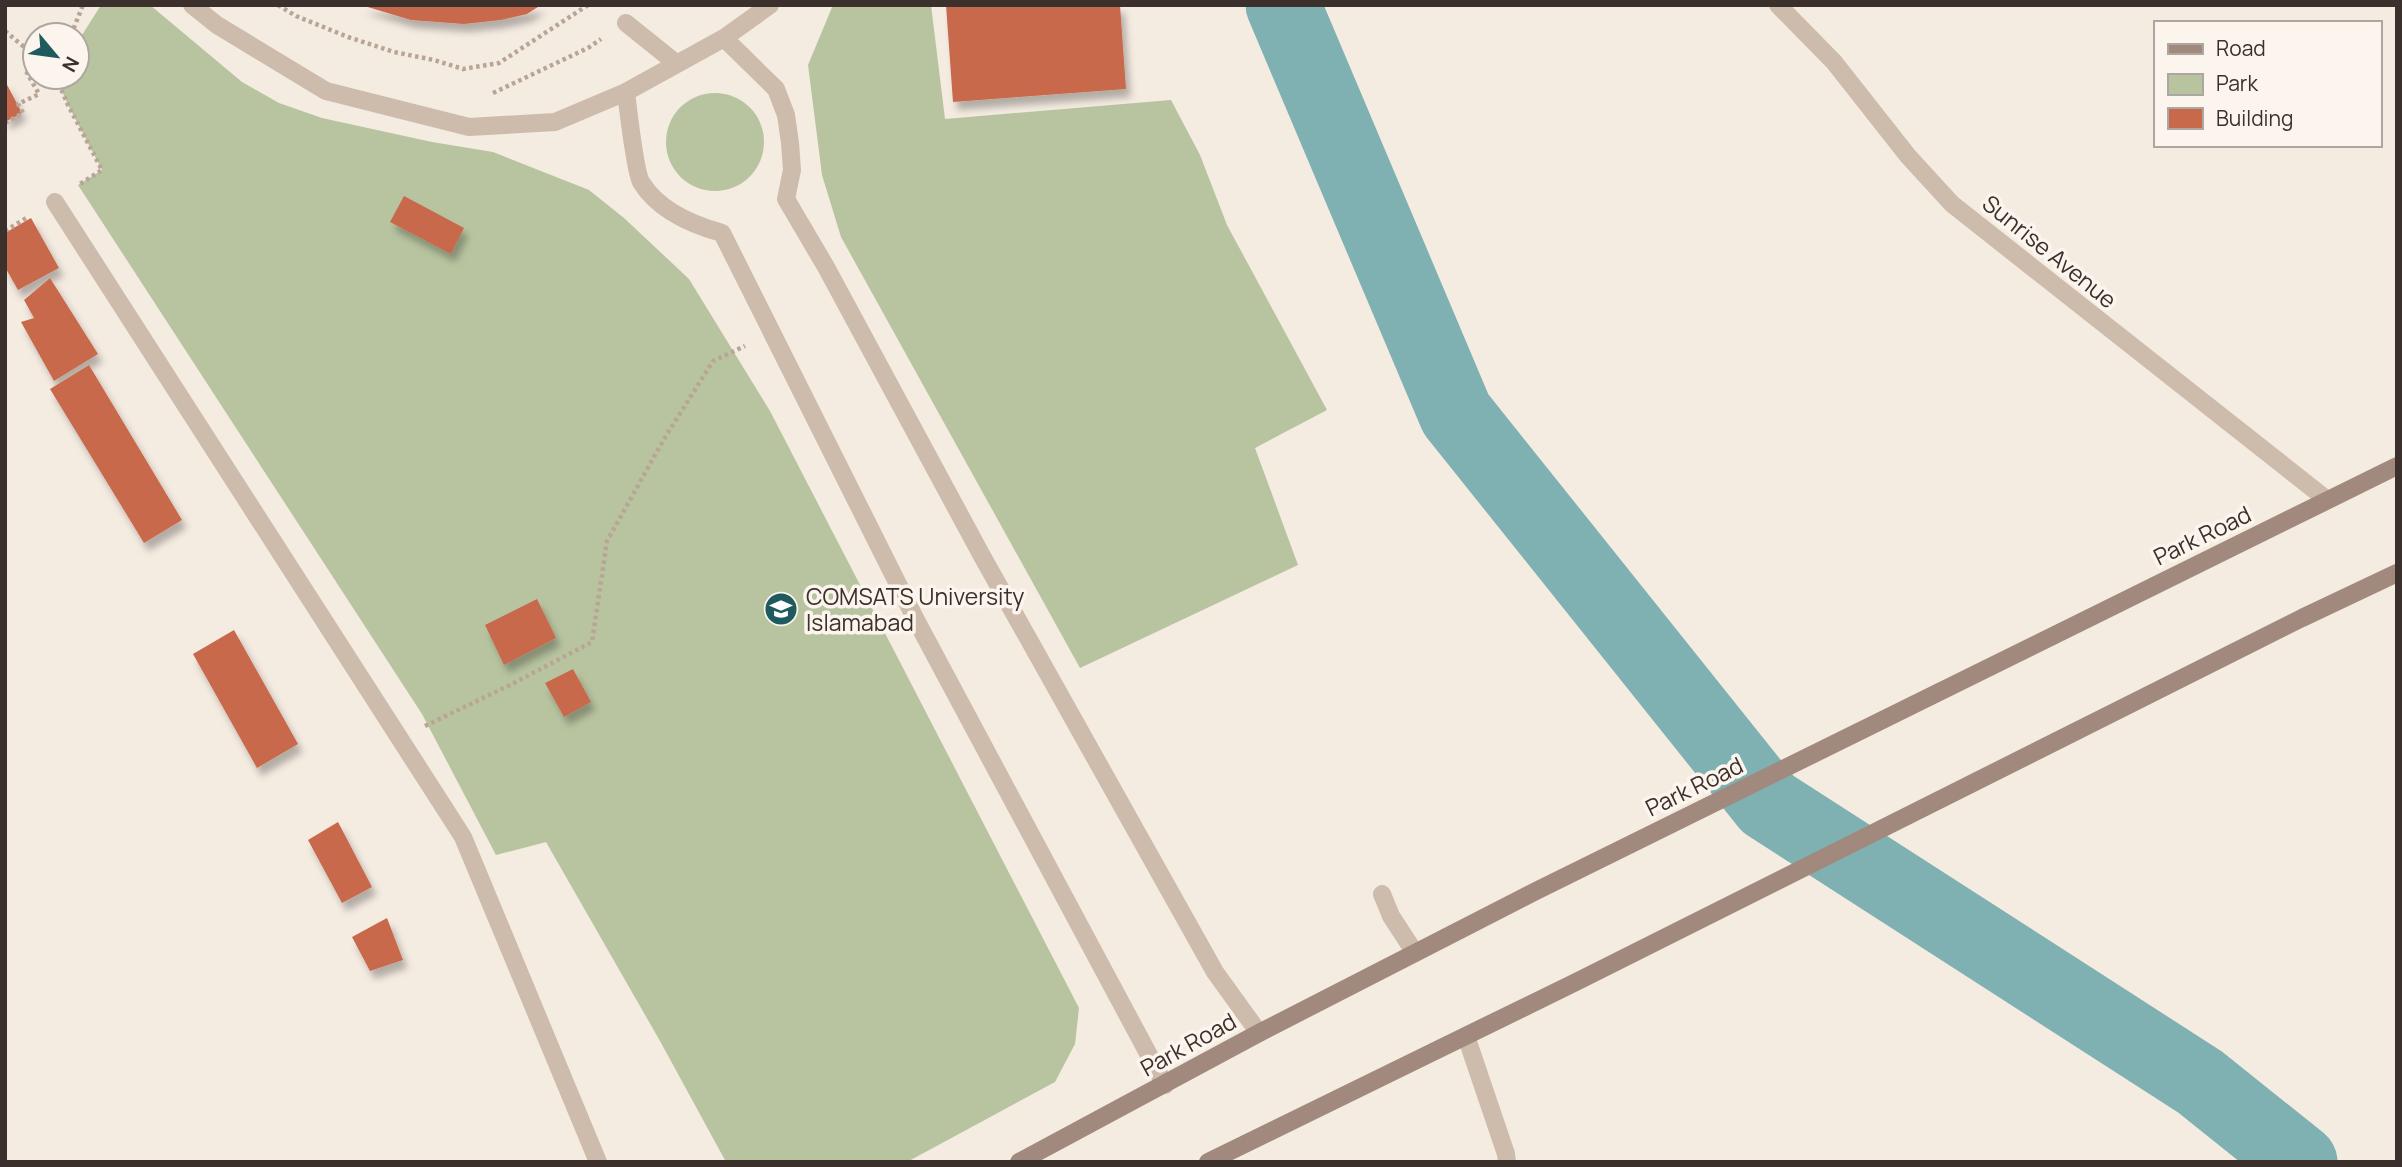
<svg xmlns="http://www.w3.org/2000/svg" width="2402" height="1167" viewBox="0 0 2402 1167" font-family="Manrope,sans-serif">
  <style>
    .green { fill: #b8c4a0 }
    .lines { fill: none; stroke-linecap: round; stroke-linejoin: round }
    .river { stroke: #7fb0b2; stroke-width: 75 }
    .building { fill: #c8694b; filter: url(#shadow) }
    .path { stroke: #b9a596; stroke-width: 4.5; stroke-dasharray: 3.5 3.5; stroke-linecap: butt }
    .lane { stroke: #cdbbac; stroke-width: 18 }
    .street { stroke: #cdbbac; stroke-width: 18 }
    .secondary { stroke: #a18a7d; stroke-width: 18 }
    .labels { text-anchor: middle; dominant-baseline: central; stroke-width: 7; stroke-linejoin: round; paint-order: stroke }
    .street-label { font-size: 23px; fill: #3b302b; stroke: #fbf5ee }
    .poi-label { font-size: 23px; fill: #3b302b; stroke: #fbf5ee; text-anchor: start }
  </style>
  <defs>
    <filter id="shadow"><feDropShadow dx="4.5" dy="8" stdDeviation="3.5" flood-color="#0004"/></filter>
  </defs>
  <rect width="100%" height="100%" fill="#f4ebe1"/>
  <path class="green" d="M101,5H150L242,82L279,103L322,118L432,142L493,152L589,190L624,218L689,279L770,411L1079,1008L1075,1044L1055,1082L907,1162H726L660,1041L546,842L496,855L422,714L78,185L102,170L68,105L56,77H77V43Z
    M833,5H931L945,119L1171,100L1200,155L1227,225L1327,410L1255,448L1298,565L1080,668L841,237L822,175L808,65Z
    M666 142a49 49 0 1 1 98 0a49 49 0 1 1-98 0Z"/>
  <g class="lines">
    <path class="river" d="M1283,5L1456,414L1768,804L2200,1082L2300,1162"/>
  </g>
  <path class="building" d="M361,5H541L527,14L501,20L464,24L411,20Z
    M946,5H1120L1126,89L953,102Z
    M5,81L22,113L5,122Z
    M404,196L464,228L451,254L390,222Z
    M31,218L59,268L18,290L5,267V233Z
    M50,278L98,354L54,381L21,322L34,318L24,300Z
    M89,365L182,520L144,543L50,389Z
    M537,599L556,638L504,665L485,625Z
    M234,630L298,744L257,768L193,654Z
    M573,669L591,702L564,717L545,683Z
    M338,822L372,887L342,903L308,840Z
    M387,918L403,960L370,971L352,937Z"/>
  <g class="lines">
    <path class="path" d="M278,5L296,16L348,37L394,52L434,60L463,69L499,63L588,5
      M5,31L35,56
      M71,35L83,5
      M56,77L68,105L102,170L80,184
      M493,93L588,48L601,39
      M5,123L23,113L18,104L39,94L27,73L35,72
      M5,231L28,217
      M425,726L512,684L592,642L607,541L664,439L713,361L745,346"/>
    <path class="lane" d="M192,5L217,25L326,91L469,127L555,122L626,92L724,38L770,5
      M626,23L677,64
      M724,38L776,89L786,115L790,143L792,170L786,199L826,267L982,556L1215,972L1259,1033
      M626,92C628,108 635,171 641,182C658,210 693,225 722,233L916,620L1165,1085
      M55,202L463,837L598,1162
      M1382,894L1391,916L1415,953
      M1466,1036L1506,1154L1507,1162"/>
    <path class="street" d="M1778,5L1834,62L1908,156L1952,204L2326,499"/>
    <path class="secondary" d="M1019,1162L1259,1033L1536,891L2397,466
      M1208,1162L1578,981L2302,618L2397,573"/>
  </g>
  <defs>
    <symbol id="university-disc" viewBox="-11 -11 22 22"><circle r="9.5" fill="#1f5a5e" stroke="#fbf5ee"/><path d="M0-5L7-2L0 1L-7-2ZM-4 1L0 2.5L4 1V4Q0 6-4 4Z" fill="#fff"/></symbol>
  </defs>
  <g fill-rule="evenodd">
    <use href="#university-disc" x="762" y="590" width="38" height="38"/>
  </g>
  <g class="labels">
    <g class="street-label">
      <text transform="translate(2050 251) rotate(39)">Sunrise Avenue</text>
      <text transform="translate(2202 535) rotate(-26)">Park Road</text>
      <text transform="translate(1694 786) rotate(-26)">Park Road</text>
      <text transform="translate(1188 1044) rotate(-29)">Park Road</text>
    </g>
    <g class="poi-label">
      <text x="806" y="596">COMSATS University<tspan x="806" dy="26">Islamabad</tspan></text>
    </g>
  </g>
  <rect width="2402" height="1167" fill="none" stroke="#3b302b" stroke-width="14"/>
  <rect x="2154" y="21" width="228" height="126" fill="#fbf5ee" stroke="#aea6a0" stroke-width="2"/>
  <rect x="2168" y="44" width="35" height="10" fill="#a18a7d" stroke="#aea6a0" stroke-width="2"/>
  <text x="2216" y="56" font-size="21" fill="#3b302b">Road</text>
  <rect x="2168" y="74" width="35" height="21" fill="#b8c4a0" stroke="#aea6a0" stroke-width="2"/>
  <text x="2216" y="91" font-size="21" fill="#3b302b">Park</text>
  <rect x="2168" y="108" width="35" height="21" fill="#c8694b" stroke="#aea6a0" stroke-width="2"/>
  <text x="2216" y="126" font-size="21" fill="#3b302b">Building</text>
  <g transform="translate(56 56) rotate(119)"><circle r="33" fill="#fbf5ee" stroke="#aea6a0" stroke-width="2"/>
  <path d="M0-5L12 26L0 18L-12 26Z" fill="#1f5a5e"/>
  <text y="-10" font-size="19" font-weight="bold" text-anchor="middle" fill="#3b302b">N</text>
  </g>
</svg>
